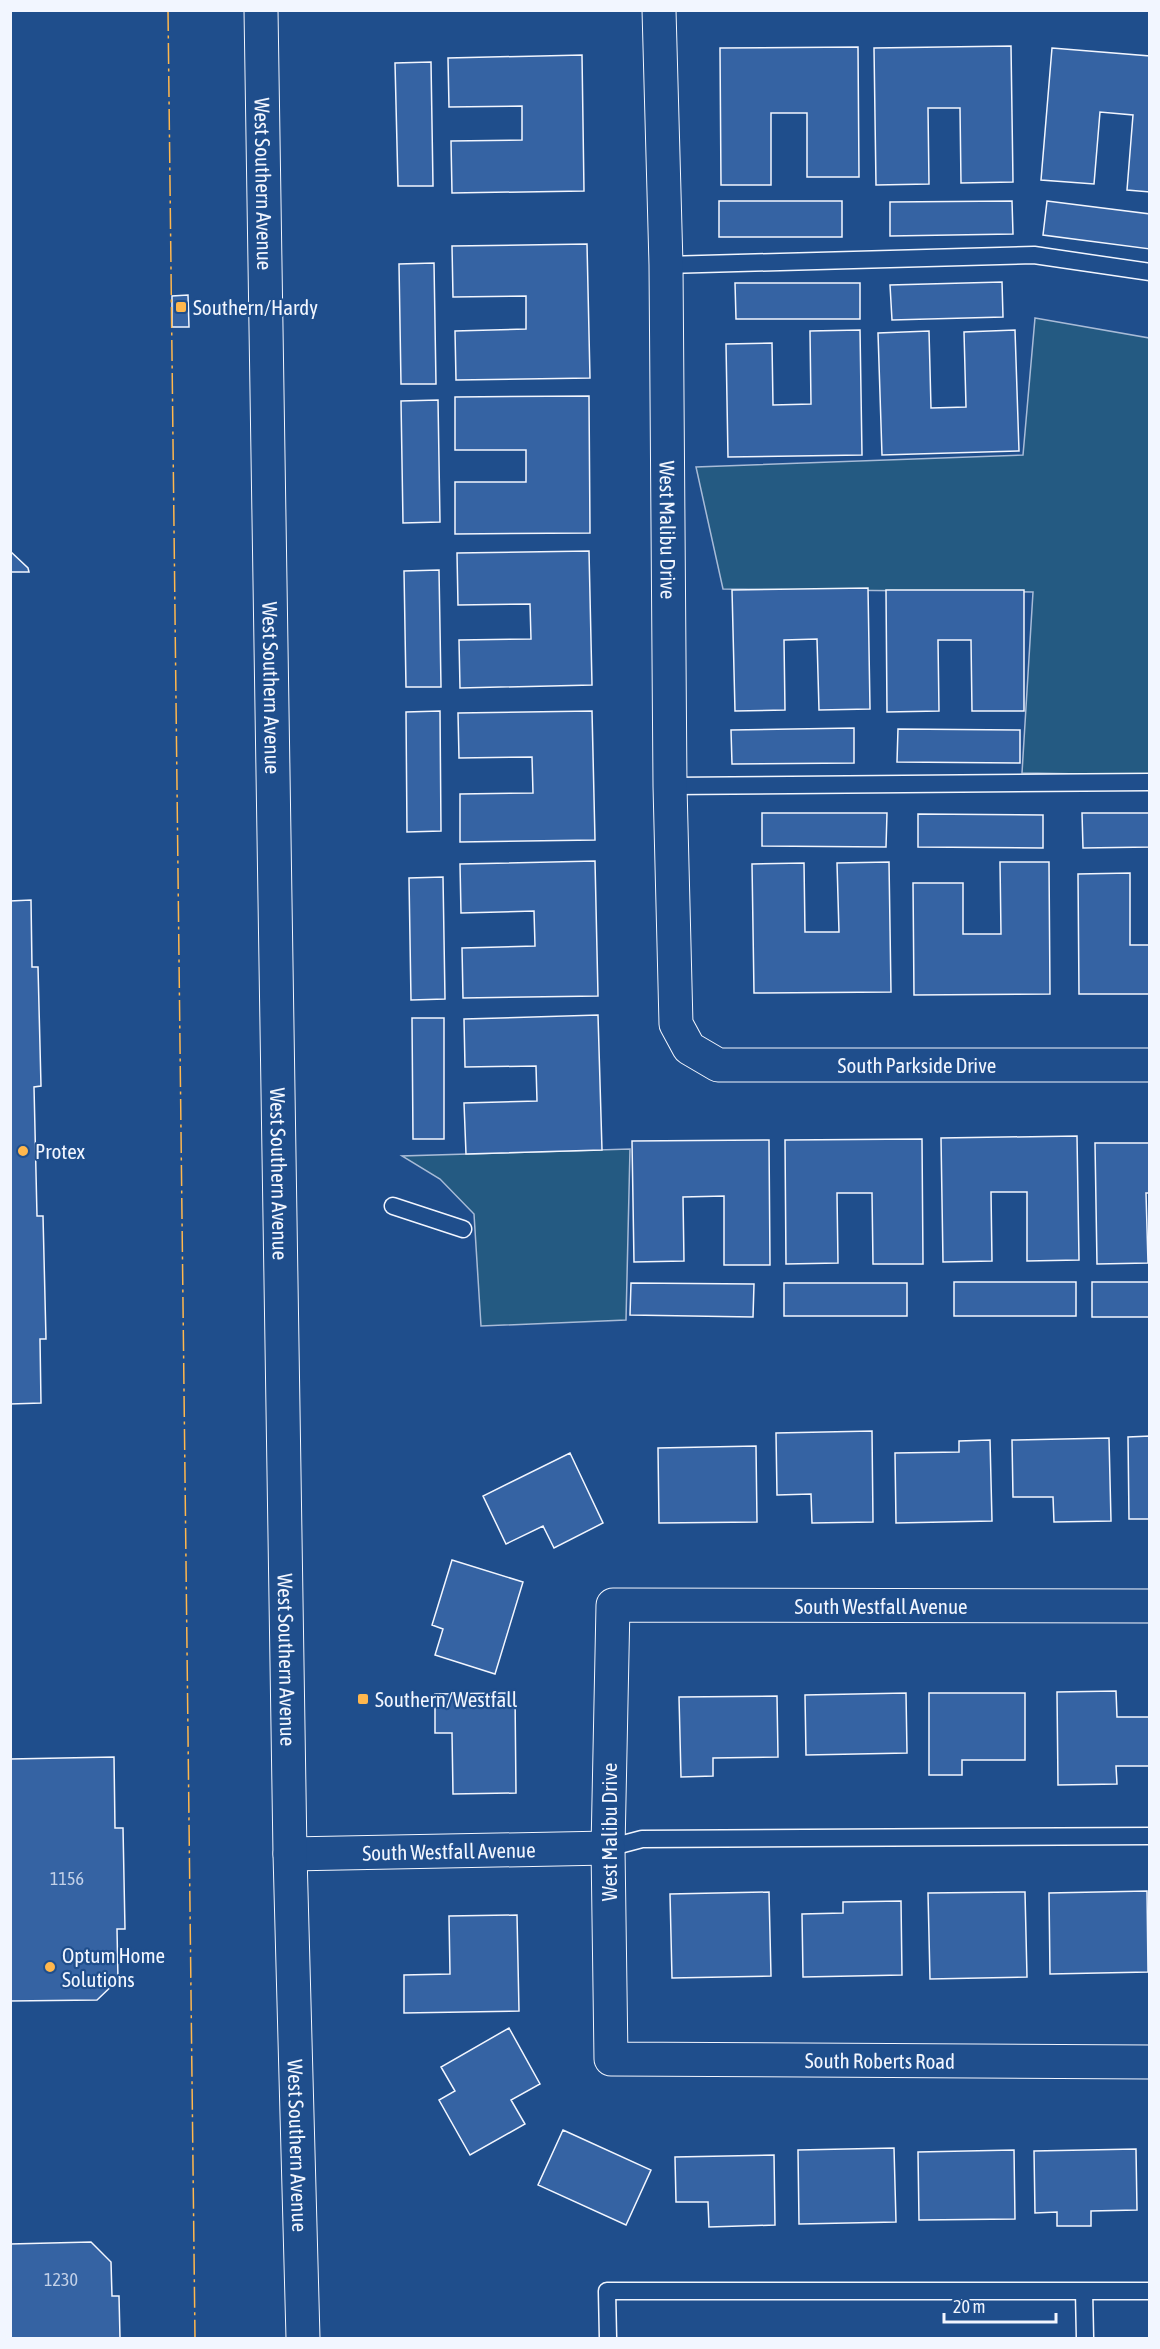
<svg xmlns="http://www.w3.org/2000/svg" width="1160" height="2349" viewBox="0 0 1160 2349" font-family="'Asap Condensed',sans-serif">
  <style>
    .green { fill: #245a82; stroke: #a8bbd7; stroke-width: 1.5 }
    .building { fill: #3563a3; stroke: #f2f6ff; stroke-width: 1.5 }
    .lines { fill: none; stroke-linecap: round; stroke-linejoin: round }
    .service-casing { stroke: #f2f6ff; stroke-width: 19 }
    .minor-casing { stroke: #f2f6ff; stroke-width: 35 }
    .secondary-casing { stroke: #f2f6ff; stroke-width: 35 }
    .service { stroke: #1f4e8c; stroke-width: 16 }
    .minor { stroke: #1f4e8c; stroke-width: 33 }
    .secondary { stroke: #1f4e8c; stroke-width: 33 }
    .power { stroke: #ffb74d; stroke-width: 1.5; stroke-dasharray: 21 4.5 3 4.5; stroke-linecap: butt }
    .poi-dot { fill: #ffb74d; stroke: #1f4e8c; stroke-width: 2 }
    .labels { text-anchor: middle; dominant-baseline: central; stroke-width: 4.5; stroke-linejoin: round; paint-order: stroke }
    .number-label { font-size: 18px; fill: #c3d1e8 }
    .street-label { font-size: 21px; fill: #f2f6ff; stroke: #1f4e8c }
    .poi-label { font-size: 21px; fill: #f2f6ff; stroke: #1f4e8c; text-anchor: start }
  </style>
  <rect width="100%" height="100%" fill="#1f4e8c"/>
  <path class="green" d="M1035,318L1149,338V775L1022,773L1033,592L723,589L696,467L1023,455Z
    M630,1149L626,1320L481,1326L474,1214L440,1179L402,1156Z"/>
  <path class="building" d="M1011,46L1013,182L961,183L960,108H928L929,184L876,185L874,48Z
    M858,47L859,177H807V113H771V185H721L720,48Z
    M1052,48L1150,56V192L1127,190L1133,115L1100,112L1094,184L1041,180Z
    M582,55L584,191L452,193L451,141L522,140V106L449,107L448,58Z
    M431,62L433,186H398L395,63Z
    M719,201H842V237H719Z
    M1012,201L1013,234L890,236V202Z
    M1047,201L1150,214V249L1043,235Z
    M587,244L590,378L456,380L455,331L526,329V296L453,297L452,246Z
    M434,263L436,384H401L399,264Z
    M1002,282L1003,317L892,320L890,285Z
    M735,283H860V319H736Z
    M188,295L189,327H172V296Z
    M860,330L862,455L728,457L726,344L772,343L773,405L811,404L810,331Z
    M1015,330L1019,451L882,455L878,333L929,331L931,408L966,407L964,332Z
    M589,396L590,533L455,534V482H526V450H455V397Z
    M438,400L440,522L403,523L401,401Z
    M10,551L28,568L29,572H10Z
    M589,551L592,685L460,688L459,640L531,639L530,604L458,605L457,553Z
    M439,570L441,687H406L404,571Z
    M868,588L870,709L819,710L817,639L784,640L785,710L735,711L732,590Z
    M886,590H1024V711H972L971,640H938L939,711L887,712Z
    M440,711L441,831L407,832L406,712Z
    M592,711L595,840L460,842V794L533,793L532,757L459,758L458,713Z
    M854,728V763L732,764L731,730Z
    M898,729L1020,730V763L897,762Z
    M762,813H887L886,847L762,846Z
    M1082,813H1150V847L1083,848Z
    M918,814L1043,815V848L918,847Z
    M595,861L598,996L463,998L462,948L535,946L534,911L461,913L460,864Z
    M889,862L891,992L754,993L752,864L804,863L805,932H839L837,863Z
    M1000,862H1049L1050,994L914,995L913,883H963V934H1001Z
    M1130,873V945H1150V994H1079L1078,874Z
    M443,877L445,999L411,1000L409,878Z
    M31,900L32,967H38L41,1086L34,1087L37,1216H43L46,1339H40L41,1403L10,1404V901Z
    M598,1015L602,1150L466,1154L464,1103L537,1101L536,1066L465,1067L464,1019Z
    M412,1018H444V1139H413Z
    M1077,1136L1079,1260L1027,1261V1192H991L992,1261L943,1262L941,1138Z
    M922,1139L923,1264H873L872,1193H837L838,1263L786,1264L785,1140Z
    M769,1140L770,1265H724V1196L683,1197L684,1261L634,1262L632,1141Z
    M1095,1143H1150V1193H1146L1148,1263L1097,1264Z
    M954,1282H1076V1316H954Z
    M1092,1282H1150V1317H1092Z
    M631,1283L754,1284L753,1317L630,1315Z
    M784,1283H907V1316H784Z
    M872,1431L873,1522L812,1523L811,1494L777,1495L776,1433Z
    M1150,1436V1519H1129L1128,1437Z
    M1109,1438L1111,1521L1054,1522L1053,1497H1013L1012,1440Z
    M990,1440L992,1521L896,1523L895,1453L959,1452V1441Z
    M756,1446L757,1522L659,1523L658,1448Z
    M570,1453L603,1523L554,1548L543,1526L506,1544L483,1496Z
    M452,1560L523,1582L495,1674L435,1655L443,1629L432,1625Z
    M1116,1691L1117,1717H1150V1766H1116L1117,1784L1058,1785L1057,1692Z
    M515,1693L516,1793L453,1794L452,1733H435V1694Z
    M906,1693L907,1753L806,1755L805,1695Z
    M929,1693H1025V1760H962V1775H929Z
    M777,1696L778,1757L713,1758V1776L681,1777L679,1697Z
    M114,1757L115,1828H123L125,1929H117L118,1980L97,2000L10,2001V1759Z
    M1147,1891L1148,1972L1050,1974L1049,1893Z
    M769,1892L771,1976L672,1978L670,1894Z
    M1025,1892L1027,1977L930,1979L928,1893Z
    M901,1901L902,1975L803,1977L802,1914L843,1913V1902Z
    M517,1915L519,2011L404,2013V1975L450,1974L449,1916Z
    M509,2028L540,2084L511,2100L525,2124L470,2155L439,2100L455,2091L441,2067Z
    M563,2130L651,2170L626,2225L538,2185Z
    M894,2148L896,2222L799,2224L798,2150Z
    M1136,2149L1137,2210L1091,2211V2226H1057V2212L1035,2213L1034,2151Z
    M1014,2150L1015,2219L919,2220L918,2152Z
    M774,2155L775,2225L709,2227L708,2202H676L675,2157Z
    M91,2242L111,2262L112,2296H119L120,2338H10V2244Z"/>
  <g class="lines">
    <defs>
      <path id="service" d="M666,265L1034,255L1150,272
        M670,786L1150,782
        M393,1206L463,1229
        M608,1848L642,1839L1150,1836
        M1084,2291L1085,2338
        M608,2338L607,2291H1150"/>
      <g id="minor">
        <path id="s1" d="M659,10L666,265L670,786L676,1024L689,1048L718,1065H1150"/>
        <path id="s2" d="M1150,1606L613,1605L608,1848L611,2059L1150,2062"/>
        <path id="s3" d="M290,1854L608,1848"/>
      </g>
      <g id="secondary">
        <path id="s4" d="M261,10L290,1854L303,2338"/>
      </g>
    </defs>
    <use href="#service" class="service-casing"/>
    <use href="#minor" class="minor-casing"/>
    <use href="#secondary" class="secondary-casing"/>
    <use href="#service" class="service"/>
    <use href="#minor" class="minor"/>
    <use href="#secondary" class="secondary"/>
    <path class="power" d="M168,10L195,2338"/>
  </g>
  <g class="poi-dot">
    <rect x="175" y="301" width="12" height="12" rx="3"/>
    <circle cx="23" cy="1151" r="6"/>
    <rect x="357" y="1693" width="12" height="12" rx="3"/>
    <circle cx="50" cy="1967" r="6"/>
  </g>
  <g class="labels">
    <g class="number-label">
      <text x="67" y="1878">1156</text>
      <text x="61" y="2279">1230</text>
    </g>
    <g class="street-label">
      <text stroke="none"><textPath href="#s4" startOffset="174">West Southern Avenue</textPath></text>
      <text stroke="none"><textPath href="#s1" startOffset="520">West Malibu Drive</textPath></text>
      <text stroke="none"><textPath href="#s4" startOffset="678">West Southern Avenue</textPath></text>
      <text stroke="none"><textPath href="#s1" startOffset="1274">South Parkside Drive</textPath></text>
      <text stroke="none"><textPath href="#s4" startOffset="1164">West Southern Avenue</textPath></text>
      <text x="881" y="1606">South Westfall Avenue</text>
      <text stroke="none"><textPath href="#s4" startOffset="1650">West Southern Avenue</textPath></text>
      <text transform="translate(609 1832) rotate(-90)">West Malibu Drive</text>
      <text stroke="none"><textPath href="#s3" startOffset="159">South Westfall Avenue</textPath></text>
      <text stroke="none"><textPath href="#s2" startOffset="1260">South Roberts Road</textPath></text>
      <text stroke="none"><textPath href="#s4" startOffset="2136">West Southern Avenue</textPath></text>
    </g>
    <g class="poi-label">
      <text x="193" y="307">Southern/Hardy</text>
      <text x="35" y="1151">Protex</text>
      <text x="375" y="1699">Southern/Westfall</text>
      <text x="62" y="1955">Optum Home<tspan x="62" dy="24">Solutions</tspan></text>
    </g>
  </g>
  <rect width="1160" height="2349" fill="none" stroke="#f2f6ff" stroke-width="24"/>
  <path d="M944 2313v9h112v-9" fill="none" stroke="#f2f6ff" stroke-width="3"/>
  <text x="953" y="2313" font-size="18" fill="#f2f6ff" stroke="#1f4e8c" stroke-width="4.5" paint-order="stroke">20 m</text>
</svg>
